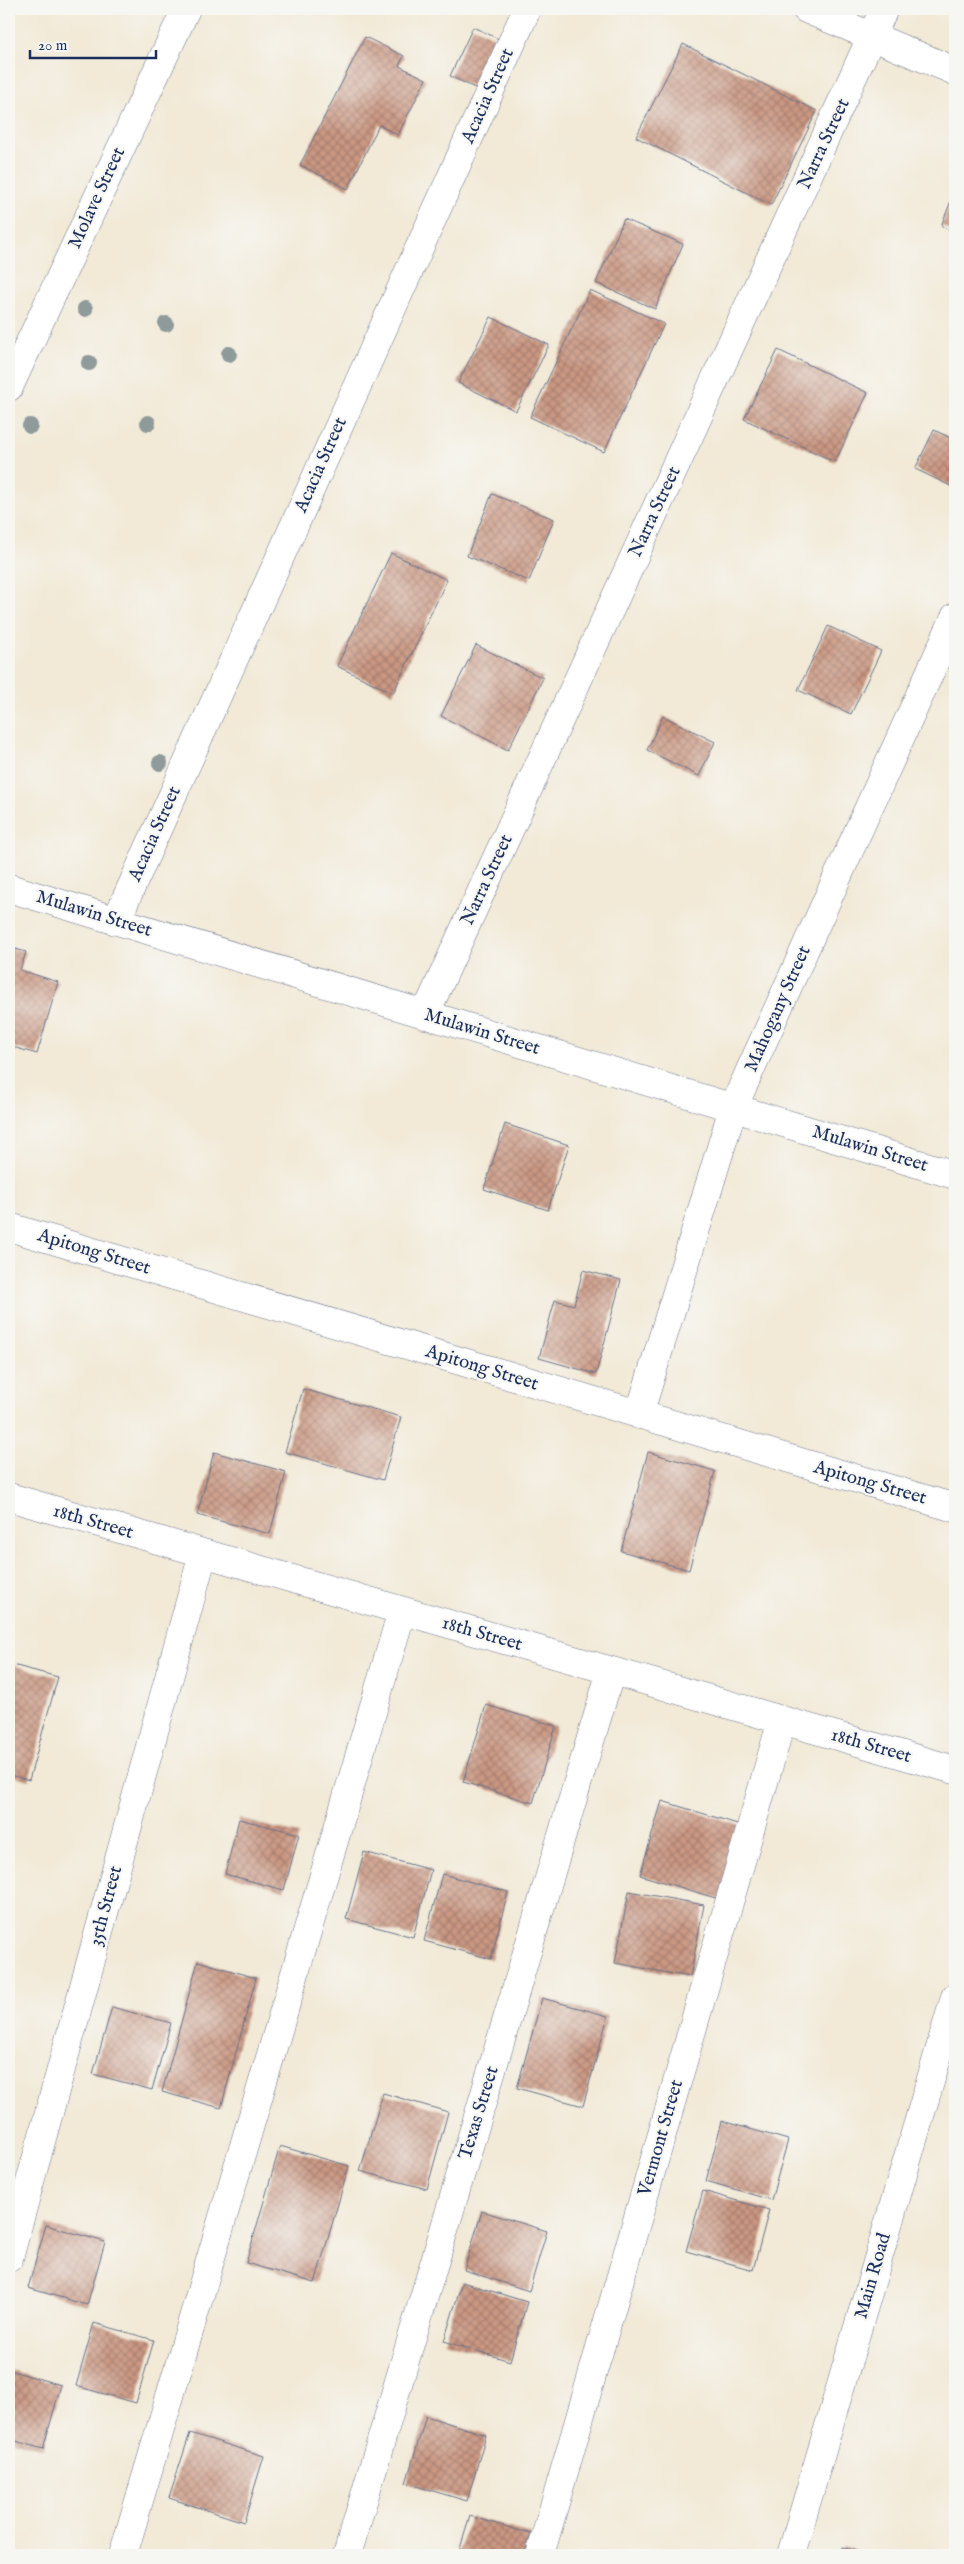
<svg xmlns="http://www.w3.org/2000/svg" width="964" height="2564" viewBox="0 0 964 2564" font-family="'IM FELL English',serif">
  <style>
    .building { fill: url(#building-cross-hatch) }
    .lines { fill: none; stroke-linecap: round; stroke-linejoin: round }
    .street-casing { stroke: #667088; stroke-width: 29 }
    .street { stroke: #fff; stroke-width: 28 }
    .tree { fill: #8f9a9a }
    .labels { text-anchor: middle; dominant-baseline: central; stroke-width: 4; stroke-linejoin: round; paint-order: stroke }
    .street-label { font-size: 19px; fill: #1b2f5e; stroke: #f6f6f2 }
  </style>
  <defs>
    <pattern id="building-cross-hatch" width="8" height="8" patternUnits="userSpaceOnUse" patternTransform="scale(1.25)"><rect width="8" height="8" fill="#cb9882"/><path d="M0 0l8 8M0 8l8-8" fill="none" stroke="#a47c6e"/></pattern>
  </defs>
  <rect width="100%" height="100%" fill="#f6f6f2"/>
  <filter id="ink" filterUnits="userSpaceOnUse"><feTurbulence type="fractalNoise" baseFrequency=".02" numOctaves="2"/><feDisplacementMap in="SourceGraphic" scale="10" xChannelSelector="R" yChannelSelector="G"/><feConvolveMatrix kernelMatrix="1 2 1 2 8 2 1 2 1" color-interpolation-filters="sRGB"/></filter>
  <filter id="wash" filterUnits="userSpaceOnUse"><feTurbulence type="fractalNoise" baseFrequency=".0096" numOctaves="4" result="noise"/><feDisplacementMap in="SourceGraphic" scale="20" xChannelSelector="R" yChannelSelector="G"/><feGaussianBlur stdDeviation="1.12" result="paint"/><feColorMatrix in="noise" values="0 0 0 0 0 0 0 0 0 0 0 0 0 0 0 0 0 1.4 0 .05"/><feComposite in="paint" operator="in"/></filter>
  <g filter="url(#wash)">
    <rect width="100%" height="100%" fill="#f2e9d6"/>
    <g id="blocks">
      <path class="building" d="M473,27L501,40L477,89L450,76Z
        M365,37L404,56L399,66L426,79L398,135L379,125L348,189L300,165Z
        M683,44L817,111L771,205L636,137Z
        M955,191V232L941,226Z
        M624,219L683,244L655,309L596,283Z
        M590,290L664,324L604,452L530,417Z
        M491,317L549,345L516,411L458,383Z
        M778,350L868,393L835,462L744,419Z
        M934,430L955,440V488L915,469Z
        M492,494L554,519L529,581L467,556Z
        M391,553L447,580L393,693L337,666Z
        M828,626L881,651L851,714L798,690Z
        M476,645L543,678L508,750L441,716Z
        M663,716L715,742L699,776L647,750Z
        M9,947L26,952L20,970L58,982L37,1054L9,1046Z
        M505,1124L569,1145L548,1210L484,1189Z
        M583,1270L621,1280L596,1374L539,1358L555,1300L574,1305Z
        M303,1389L401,1417L383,1480L285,1452Z
        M214,1452L286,1472L270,1534L197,1515Z
        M648,1452L715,1471L689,1570L621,1551Z
        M9,1664L58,1677L29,1780L9,1775Z
        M486,1705L556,1726L533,1803L463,1782Z
        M662,1801L744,1826L722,1900L640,1875Z
        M239,1819L299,1834L284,1890L225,1874Z
        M364,1852L431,1870L413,1937L346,1919Z
        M442,1874L508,1892L491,1959L424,1941Z
        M629,1891L704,1905L690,1977L615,1963Z
        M198,1961L256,1978L221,2108L162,2092Z
        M542,1998L608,2016L583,2106L517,2088Z
        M112,2007L171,2023L152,2090L93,2074Z
        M383,2093L448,2112L427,2189L360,2171Z
        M722,2121L788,2140L771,2200L706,2181Z
        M280,2146L349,2166L315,2283L246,2263Z
        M703,2191L769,2210L753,2270L686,2251Z
        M955,2210V2225L951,2224Z
        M482,2211L547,2231L529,2291L464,2270Z
        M46,2225L105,2242L87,2305L28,2288Z
        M462,2282L527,2302L510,2361L444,2341Z
        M94,2323L154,2340L136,2403L76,2386Z
        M9,2370L61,2385L43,2449L9,2439Z
        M426,2416L486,2435L467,2501L406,2483Z
        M190,2433L264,2456L244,2522L169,2498Z
        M470,2516L531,2534L524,2555H458Z
        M843,2547L870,2555H840Z"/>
    </g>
  </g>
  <g filter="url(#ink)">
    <use href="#blocks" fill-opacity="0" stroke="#667088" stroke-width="1"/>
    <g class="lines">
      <defs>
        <path id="street" d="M806,9L955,71
          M9,387L186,9
          M9,888L955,1175
          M116,921L527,9
          M425,1015L884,9
          M9,1227L955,1508
          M639,1415L733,1108L955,617
          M9,1497L955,1770
          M9,2258L203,1554
          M123,2555L402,1611
          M347,2555L611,1671
          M540,2555L782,1720
          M791,2555L955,1997"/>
      </defs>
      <use href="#street" class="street-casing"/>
      <use href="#street" class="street"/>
    </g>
    <g class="tree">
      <circle cx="85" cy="309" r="8"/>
      <circle cx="166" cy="324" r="8"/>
      <circle cx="229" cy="354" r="8"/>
      <circle cx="89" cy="363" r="8"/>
      <circle cx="148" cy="423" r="8"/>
      <circle cx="30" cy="426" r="8"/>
      <circle cx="160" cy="763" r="8"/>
    </g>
  </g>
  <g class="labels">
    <g class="street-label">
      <text transform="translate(488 96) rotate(-66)">Acacia Street</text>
      <text transform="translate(824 144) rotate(-65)">Narra Street</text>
      <text transform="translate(97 198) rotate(-65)">Molave Street</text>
      <text transform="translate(321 465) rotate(-66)">Acacia Street</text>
      <text transform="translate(655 512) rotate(-65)">Narra Street</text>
      <text transform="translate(155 834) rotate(-66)">Acacia Street</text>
      <text transform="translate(487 880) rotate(-65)">Narra Street</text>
      <text transform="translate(94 914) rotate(17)">Mulawin Street</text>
      <text transform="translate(778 1009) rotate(-66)">Mahogany Street</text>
      <text transform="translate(482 1032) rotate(17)">Mulawin Street</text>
      <text transform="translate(870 1149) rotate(17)">Mulawin Street</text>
      <text transform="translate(94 1252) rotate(17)">Apitong Street</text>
      <text transform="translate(482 1368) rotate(17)">Apitong Street</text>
      <text transform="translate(870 1483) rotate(16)">Apitong Street</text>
      <text transform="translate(93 1522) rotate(16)">18th Street</text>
      <text transform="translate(482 1634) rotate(16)">18th Street</text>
      <text transform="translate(871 1746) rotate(16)">18th Street</text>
      <text transform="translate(106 1906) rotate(-75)">35th Street</text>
      <text transform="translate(479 2113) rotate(-73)">Texas Street</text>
      <text transform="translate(661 2138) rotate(-74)">Vermont Street</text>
      <text transform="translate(873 2276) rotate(-74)">Main Road</text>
    </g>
  </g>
  <rect width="964" height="2564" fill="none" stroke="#f6f6f2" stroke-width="30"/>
  <path d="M30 50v8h126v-8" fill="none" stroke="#1b2f5e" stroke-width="2.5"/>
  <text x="38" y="50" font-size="15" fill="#1b2f5e" stroke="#f6f6f2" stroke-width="4" paint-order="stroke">20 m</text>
</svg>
